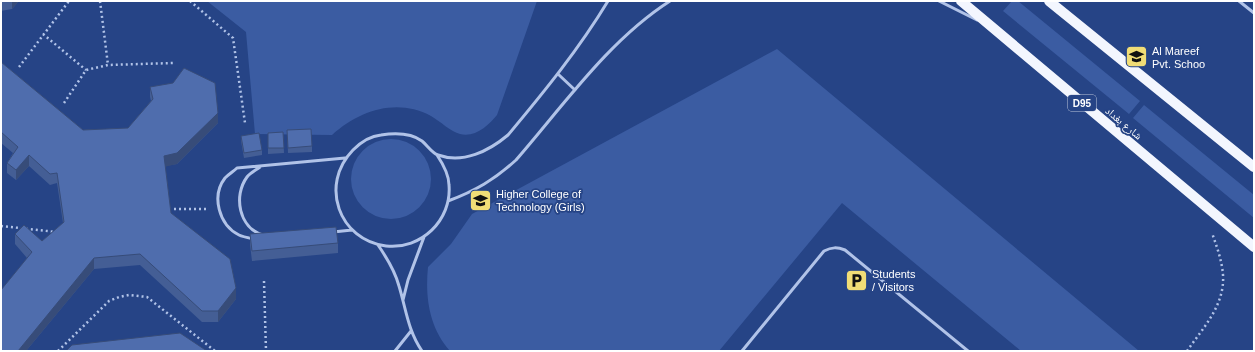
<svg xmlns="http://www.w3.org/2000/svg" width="1255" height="352" viewBox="0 0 1255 352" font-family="Arial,'Noto Naskh Arabic',sans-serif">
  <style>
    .green { fill: #3b5ca2 }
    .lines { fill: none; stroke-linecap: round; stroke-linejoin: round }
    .path { stroke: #b1c3e8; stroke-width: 2.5; stroke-dasharray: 2 3; stroke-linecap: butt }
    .service { stroke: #b1c3e8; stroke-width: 3 }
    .primary { stroke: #f3f6fe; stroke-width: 10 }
    .wall { fill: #445e95 }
    .shaded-wall { fill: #374c79 }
    .building { fill: #4f6dad; stroke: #374c79 }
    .labels { text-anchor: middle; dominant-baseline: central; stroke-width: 3.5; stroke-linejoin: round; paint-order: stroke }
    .shield { fill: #264486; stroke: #bec7db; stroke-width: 1 }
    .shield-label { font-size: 10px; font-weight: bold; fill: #fff }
    .poi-label { font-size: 11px; fill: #fff; stroke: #264486; text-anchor: start }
    .street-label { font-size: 11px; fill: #fff; stroke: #264486 }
  </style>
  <rect width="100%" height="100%" fill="#264486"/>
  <path class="green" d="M207,1H537L497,115C489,125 475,138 460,134C451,132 440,121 431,116C397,98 360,110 332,135L255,134L246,32Z
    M1012,1H1018L1140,101L1129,114L1003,11Z
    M777,49L1139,351H1021L842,203L719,351H450C429,327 425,297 428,267L451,244L472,214Z
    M1144,105L1254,195V218L1133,118Z
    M351 179a40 40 0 1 1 80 0a40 40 0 1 1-80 0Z"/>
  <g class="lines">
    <path class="path" d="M100,1L108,65
      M190,1L233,38L245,123
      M43,34L86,70
      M19,67L69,1
      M64,103L86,70L108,65L173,63
      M169,209H209
      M1,226L56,232
      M264,281L266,351
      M58,351L109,301L119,297L129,295L147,297L215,351
      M1187,351C1203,328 1225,305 1223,275C1222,261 1217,247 1212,233"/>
    <path class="service" d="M939,1L977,20
      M1239,1L1254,13
      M558,74L575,90
      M437,155C443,164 449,174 449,185C452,220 421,250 386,246C339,240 319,185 353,150C360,143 370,136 381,135C394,133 411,133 422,141C427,145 432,153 438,155C463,164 489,151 508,135C544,92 579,49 608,1
      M260,167C256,170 250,173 247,177C233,196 239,228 263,235
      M448,201C475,191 494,180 516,160C563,106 609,40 670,1
      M333,232L352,230
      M254,239C249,238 243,237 239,235C219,225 211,196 225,178C229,174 234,171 237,168L345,158
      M378,245C387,258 395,271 399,286C406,309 408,331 422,351
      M403,300L408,280L424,237
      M395,351L411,331
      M742,351L824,251C832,247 837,247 845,250L968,351"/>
    <path class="primary" d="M961,1L1254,247
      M1049,1L1254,167"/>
  </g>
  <path class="wall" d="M1,1H19L12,9L1,11Z
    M1,62L83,130L128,128L151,101L150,97V87L218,123L177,164L165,166L171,213L236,299L218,322H202L140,265L94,269L26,351H1L27,258L15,244V234L42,241L63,223L57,183L50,185L29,166L16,180L7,173V163L13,153L1,143Z
    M287,130L312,146V152L288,153Z
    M283,132L284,153L268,154V133Z
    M241,136L262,150V155L244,158L241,141Z
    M250,234L338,243V253L252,261L250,245Z"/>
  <path class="shaded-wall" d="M12,1H19L12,9Z
    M218,113V123L177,164L164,167V156Z
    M29,155V166L16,180V170Z
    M94,258V269L26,351H18Z
    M236,288V299L218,322V311Z"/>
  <path class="building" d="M1,62L83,130L128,128L153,99L150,87L173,83L184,68L215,83L218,113L177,153L164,156L171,213L230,259L236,288L218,311H202L140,254L94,258L18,351H1V290L32,252L15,234L24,225L42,241L64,222L57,173L50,174L29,155L16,170L7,163L18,147L1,132Z
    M311,129L312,146L288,148L287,130Z
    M283,132L284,148H268V133Z
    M259,133L262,150L244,153L241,136Z
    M336,227L338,243L252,251L250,234Z
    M180,333L207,351H66L72,345Z"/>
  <defs>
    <symbol id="school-square" viewBox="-11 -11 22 22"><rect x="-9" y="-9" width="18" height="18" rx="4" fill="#f1dd76" stroke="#264486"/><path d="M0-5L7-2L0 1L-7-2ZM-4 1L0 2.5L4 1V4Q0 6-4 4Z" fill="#111"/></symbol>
    <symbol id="university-square" viewBox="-11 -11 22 22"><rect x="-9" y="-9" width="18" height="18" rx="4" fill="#f1dd76" stroke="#264486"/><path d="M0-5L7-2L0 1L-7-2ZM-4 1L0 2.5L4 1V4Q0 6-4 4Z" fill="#111"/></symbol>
    <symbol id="parking-square" viewBox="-11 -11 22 22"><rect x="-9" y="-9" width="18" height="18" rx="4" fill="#f1dd76" stroke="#264486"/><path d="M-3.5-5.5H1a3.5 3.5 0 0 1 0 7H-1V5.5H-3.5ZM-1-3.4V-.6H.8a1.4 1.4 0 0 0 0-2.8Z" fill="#111"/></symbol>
  </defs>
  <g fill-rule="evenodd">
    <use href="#school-square" x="1124" y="44" width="25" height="25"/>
    <use href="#university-square" x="468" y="188" width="25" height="25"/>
    <use href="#parking-square" x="844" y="268" width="25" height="25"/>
  </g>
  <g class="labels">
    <rect class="shield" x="1068" y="95" width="28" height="16" rx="3"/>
    <g class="shield-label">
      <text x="1082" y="103">D95</text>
    </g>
    <g class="poi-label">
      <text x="1152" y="51">Al Mareef<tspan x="1152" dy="13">Pvt. Schoo</tspan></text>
      <text x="496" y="194">Higher College of<tspan x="496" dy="13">Technology (Girls)</tspan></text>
      <text x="872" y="274">Students<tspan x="872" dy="13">/ Visitors</tspan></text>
    </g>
    <g class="street-label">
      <text transform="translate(1124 123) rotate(40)">شارع بغداد</text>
    </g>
  </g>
  <rect width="1255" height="352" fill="none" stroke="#ffffff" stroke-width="4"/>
</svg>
